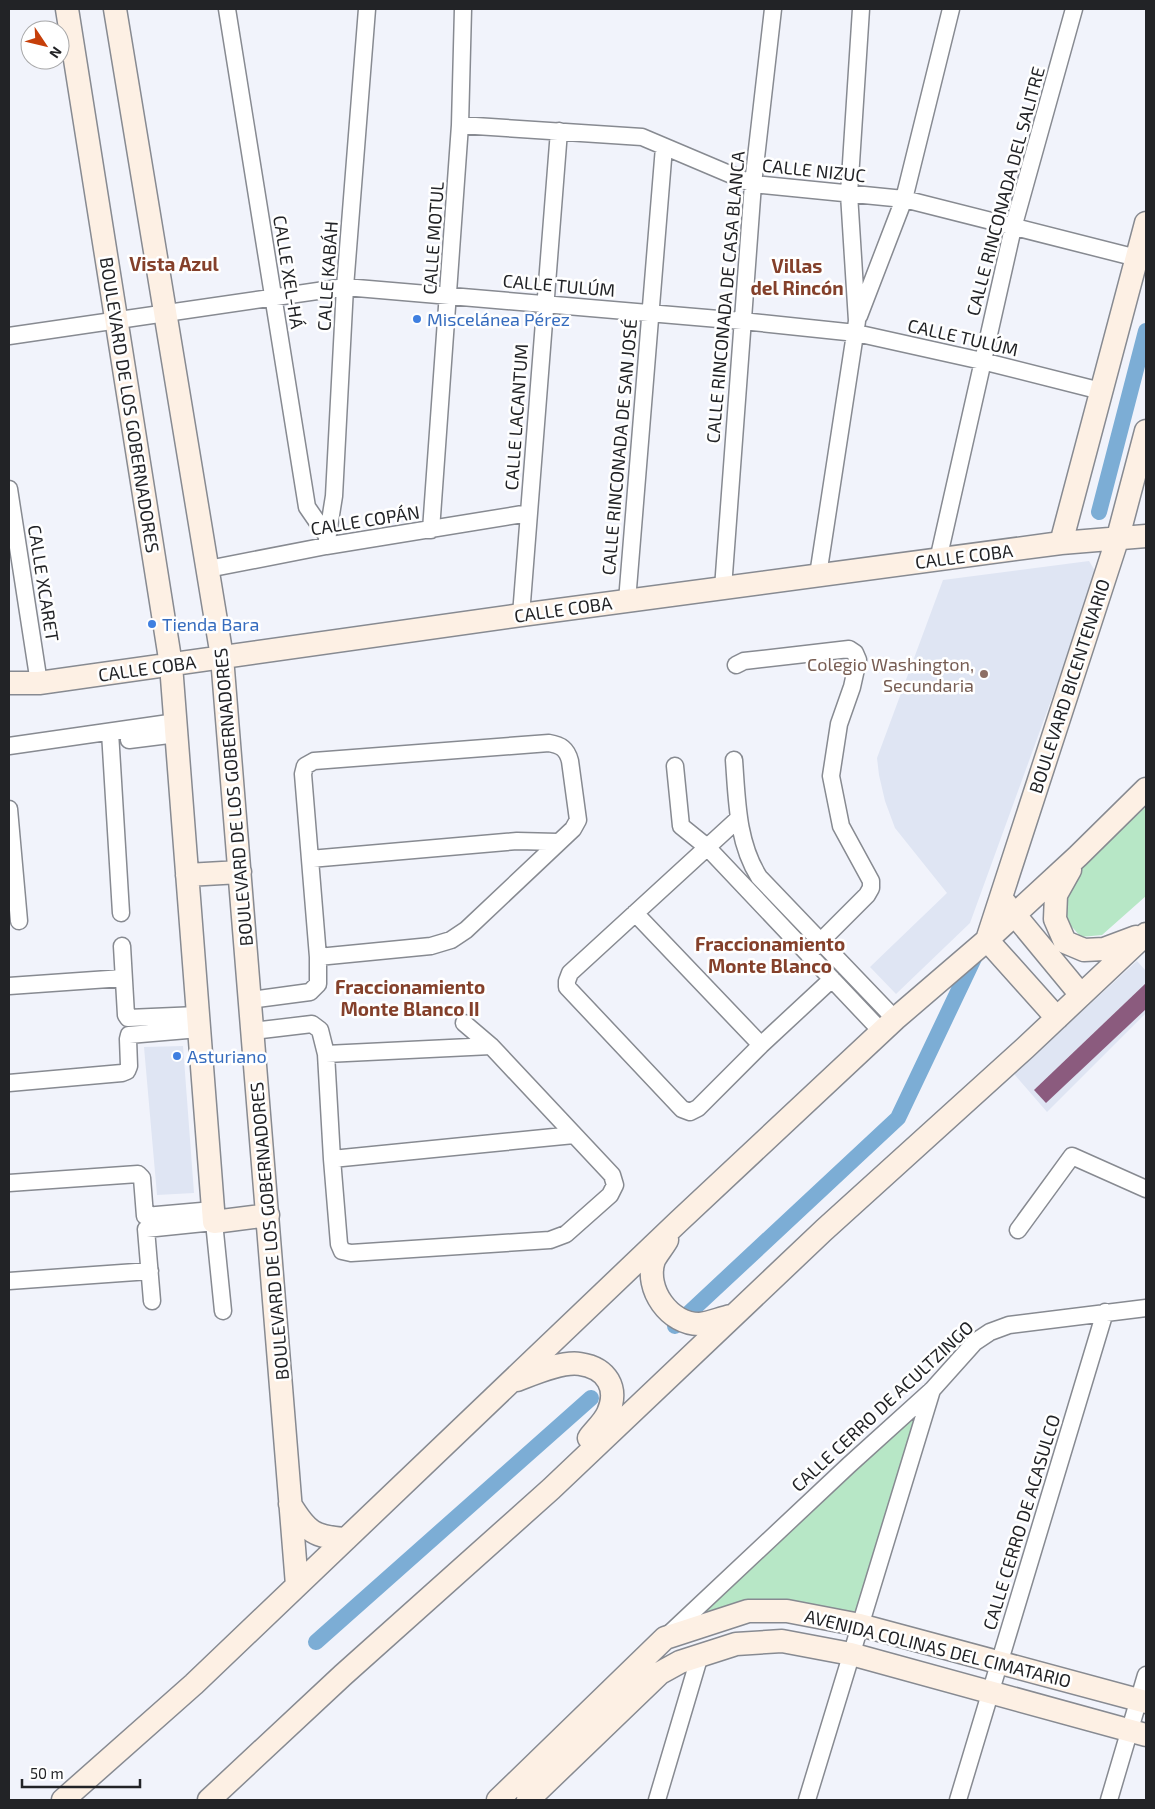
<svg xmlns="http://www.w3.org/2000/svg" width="1155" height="1809" viewBox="0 0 1155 1809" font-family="'Exo 2',sans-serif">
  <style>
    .built { fill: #dfe5f3 }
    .green { fill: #b7e7c6 }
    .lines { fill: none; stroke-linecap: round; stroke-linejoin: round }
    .canal { stroke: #7cadd5; stroke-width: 16 }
    .building { fill: #8b5b7e }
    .street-casing { stroke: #878a91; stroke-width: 19 }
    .secondary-casing { stroke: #878a91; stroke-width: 25 }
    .street { stroke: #fff; stroke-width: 16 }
    .secondary { stroke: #fdf0e4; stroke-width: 22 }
    .shop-dot { fill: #3f7fe0; stroke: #fff; stroke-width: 2 }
    .education-dot { fill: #8d6e63; stroke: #fff; stroke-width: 2 }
    .labels { text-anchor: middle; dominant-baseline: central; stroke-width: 5; stroke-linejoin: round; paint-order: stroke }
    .street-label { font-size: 18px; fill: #222326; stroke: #fff }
    .shop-label { font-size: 18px; fill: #366cbe; stroke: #fff; text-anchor: start }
    .education-label { font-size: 18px; fill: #785e54; stroke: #fff; text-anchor: end }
    .neighbourhood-label { font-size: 19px; font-weight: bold; fill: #84402b; stroke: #fff }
  </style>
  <rect width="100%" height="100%" fill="#f1f3fb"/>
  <path class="built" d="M1089,561L1097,574L970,923L896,994L870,967L947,893L895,828L885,801L879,775L877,758L943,580Z
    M1137,961L1146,971V1013L1047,1112L1014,1074Z
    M183,1046L194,1193L157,1195L144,1047Z"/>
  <path class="green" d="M1146,807V896L1102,935L1081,937L1063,917L1069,891L1086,859Z
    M932,1390L860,1625L787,1611L665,1638Z"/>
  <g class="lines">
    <path class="canal" d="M1099,512L1146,331
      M675,1326L898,1118L975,956
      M316,1642L591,1398"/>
  </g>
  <path class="building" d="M1146,983V1009L1046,1103L1034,1090Z"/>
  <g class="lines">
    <defs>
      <path id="street" d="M227,9L307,507L327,536
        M460,125L642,137L753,184L904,199L1137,258
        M859,316L904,199L951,9
        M9,336L345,287L742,321L856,333L982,361L1101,391
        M9,489L39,683
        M431,530L460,125L463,9
        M326,546L334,496L345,287L367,9
        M938,560L1013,228L1074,9
        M208,569L326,546L529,513
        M818,575L857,321L849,194L861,9
        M723,588L753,184L773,9
        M627,601L664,147
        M521,615L559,131
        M736,665L744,661L849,649L855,653L858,660L852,687L839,724L831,776L841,826L871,881V888L867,895L808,954
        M110,732L121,913
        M129,740L177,734
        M9,746L176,722
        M734,760C737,800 737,842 759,877L895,1019
        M675,766L681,826L707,847L882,1032
        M9,809L19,921
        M738,819L570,973L567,981V987L682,1109L690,1112L698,1108L761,1045L832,979
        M310,859L517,841L558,842
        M635,913L761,1045
        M122,946L126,1015L128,1018L198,1015
        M9,986L123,978
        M250,1000L310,992L318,984V957L303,774L305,766L314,761L549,743C561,745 567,749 570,761L578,820L573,829L466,930L451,940L431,946L318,957
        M253,1031L312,1024L320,1030L326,1054L332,1159L339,1244L342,1251L351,1253L550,1240L566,1234L610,1195L615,1185L612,1175L491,1046L464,1023
        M326,1054L491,1046
        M9,1083L122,1073L127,1071L129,1066L128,1039L129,1035L199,1029
        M332,1159L574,1135
        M9,1183L138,1174L142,1178L145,1216L213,1210
        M1018,1230L1072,1156L1146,1189
        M9,1281L150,1271
        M152,1301L146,1229L214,1222L223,1311
        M669,1634L849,1465L932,1390L975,1342L990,1332L1009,1325L1146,1308
        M657,1800L700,1655
        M807,1800L932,1390
        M958,1800L1105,1312
        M1109,1800L1146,1675"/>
      <path id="secondary" d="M67,9L171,665L214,1222L268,1215
        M115,9L222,657L297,1585
        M1061,543L1146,223
        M9,683H39L521,615L1061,543L1146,536
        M1070,870L1056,895L1055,919L1065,942L1084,950L1104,949L1136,937
        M187,875L240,872
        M1005,903L1081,995
        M1057,1018L987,940L1118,537L1146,431
        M667,1240C663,1247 657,1254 654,1260C644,1289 670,1325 700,1324C710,1323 721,1318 731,1316
        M517,1380C533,1374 562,1361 580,1364C607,1368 619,1388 608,1413C604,1422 595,1430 589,1438
        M290,1504C307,1532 314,1537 346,1539
        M63,1800L194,1684L678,1222L895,1019L987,940L1078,856L1146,789
        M209,1800L343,1675L551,1489L824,1230L1025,1048L1146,934
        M498,1800L665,1638L748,1611H787L860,1625L1146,1702
        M528,1800L660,1673L680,1662L736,1644L782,1641L851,1654L1146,1735"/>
    </defs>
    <use href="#street" class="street-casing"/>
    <use href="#secondary" class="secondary-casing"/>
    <use href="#street" class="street"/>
    <use href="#secondary" class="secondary"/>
  </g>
  <g class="shop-dot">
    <circle cx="417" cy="319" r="5"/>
    <circle cx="152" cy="624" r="5"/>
    <circle cx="177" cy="1056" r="5"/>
  </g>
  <circle class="education-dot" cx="984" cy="674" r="5"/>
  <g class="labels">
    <g class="street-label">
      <text transform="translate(814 170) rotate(6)">CALLE NIZUC</text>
      <text transform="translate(1005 191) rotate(-75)">CALLE RINCONADA DEL SALITRE</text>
      <text transform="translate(433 238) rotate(-86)">CALLE MOTUL</text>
      <text transform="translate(289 272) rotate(81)">CALLE XEL-HÁ</text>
      <text transform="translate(327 276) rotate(-86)">CALLE KABÁH</text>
      <text transform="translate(559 285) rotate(5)">CALLE TULÚM</text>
      <text transform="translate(725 297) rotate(-85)">CALLE RINCONADA DE CASA BLANCA</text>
      <text transform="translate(963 337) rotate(13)">CALLE TULÚM</text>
      <text transform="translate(130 405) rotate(81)">BOULEVARD DE LOS GOBERNADORES</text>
      <text transform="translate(516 417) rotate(-86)">CALLE LACANTUM</text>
      <text transform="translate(619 447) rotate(-85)">CALLE RINCONADA DE SAN JOSÉ</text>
      <text transform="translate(365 520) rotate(-9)">CALLE COPÁN</text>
      <text transform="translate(964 556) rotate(-7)">CALLE COBA</text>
      <text transform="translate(44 583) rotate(81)">CALLE XCARET</text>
      <text transform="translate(563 609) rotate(-8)">CALLE COBA</text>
      <text transform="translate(147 668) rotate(-8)">CALLE COBA</text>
      <text transform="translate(1069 686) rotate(-72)">BOULEVARD BICENTENARIO</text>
      <text transform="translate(233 797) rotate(-95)">BOULEVARD DE LOS GOBERNADORES</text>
      <text transform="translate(269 1231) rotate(-95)">BOULEVARD DE LOS GOBERNADORES</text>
      <text transform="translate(882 1406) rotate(-43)">CALLE CERRO DE ACULTZINGO</text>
      <text transform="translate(1021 1522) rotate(-73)">CALLE CERRO DE ACASULCO</text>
      <text transform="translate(938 1648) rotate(14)">AVENIDA COLINAS DEL CIMATARIO</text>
    </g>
    <g class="shop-label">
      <text x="427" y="319">Miscelánea Pérez</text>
      <text x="162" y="624">Tienda Bara</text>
      <text x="187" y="1056">Asturiano</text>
    </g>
    <g class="education-label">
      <text x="974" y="664">Colegio Washington,<tspan x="974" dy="21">Secundaria</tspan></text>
    </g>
    <g class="neighbourhood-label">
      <text x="174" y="263">Vista Azul</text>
      <text x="797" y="265">Villas<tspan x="797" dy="22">del Rincón</tspan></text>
      <text x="770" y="943">Fraccionamiento<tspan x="770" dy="22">Monte Blanco</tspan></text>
      <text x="410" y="986">Fraccionamiento<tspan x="410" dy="22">Monte Blanco II</tspan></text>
    </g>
  </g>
  <rect width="1155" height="1809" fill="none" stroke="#222326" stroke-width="20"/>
  <g transform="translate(45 45) rotate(125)"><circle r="24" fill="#ffffff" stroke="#a7a7a8"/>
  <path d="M0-4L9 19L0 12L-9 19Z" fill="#c63f0a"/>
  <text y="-8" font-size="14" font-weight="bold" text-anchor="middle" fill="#222326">N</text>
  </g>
  <path d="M22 1779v8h118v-8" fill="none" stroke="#222326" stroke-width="2.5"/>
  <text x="30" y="1779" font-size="15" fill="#222326" stroke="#ffffff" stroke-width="4" paint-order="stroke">50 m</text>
</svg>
